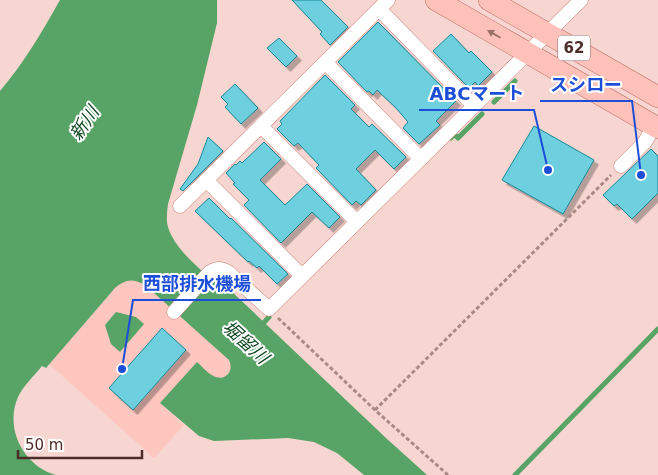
<svg xmlns="http://www.w3.org/2000/svg" width="658" height="475" viewBox="0 0 658 475" font-family="'DejaVu Sans','Noto Sans JP',sans-serif">
  <style>
    .built { fill: #fdc7bf }
    .water { fill: #58a366 }
    .lines { fill: none; stroke-linecap: round; stroke-linejoin: round }
    .stream { stroke: #58a366; stroke-width: 5 }
    .building { fill: #6ed0df; stroke: #188897; filter: url(#shadow) }
    .street-casing { stroke: #c77e73; stroke-width: 15 }
    .primary-casing { stroke: #bf7368; stroke-width: 22 }
    .path { stroke: #aa8a85; stroke-width: 3; stroke-dasharray: 4 2.5; stroke-linecap: butt }
    .street { stroke: #fff; stroke-width: 14 }
    .primary { stroke: #fdc1b9; stroke-width: 21 }
    .oneway { fill: #9c706a }
    .labels { text-anchor: middle; dominant-baseline: central; stroke-width: 4; stroke-linejoin: round; paint-order: stroke }
    .shield { fill: #fff; stroke: #826c69; stroke-width: 1 }
    .shield-label { font-size: 15px; font-weight: bold; fill: #4d2d29 }
    .water-label { font-size: 18px; font-style: italic; fill: #134a22; stroke: #fff }
    .leader { fill: none; stroke: #1d4ed8; stroke-width: 2 }
    .callout-dot { fill: #1d4ed8; stroke: #fff; stroke-width: 2 }
    .callout-label { font-size: 18px; text-anchor: middle; font-weight: bold; fill: #1d4ed8; stroke: #fff; stroke-width: 4; stroke-linejoin: round; paint-order: stroke }
  </style>
  <defs>
    <filter id="shadow"><feDropShadow dx="4.5" dy="4.5" stdDeviation="0" flood-color="#0004"/></filter>
  </defs>
  <rect width="100%" height="100%" fill="#f7d6d1"/>
  <path class="built" d="M130,280L138,281L145,285L229,360L231,366L230,371L226,376L220,378L214,377L160,403L184,425L154,458L49,364L115,288L121,282Z"/>
  <path class="water" d="M60,0H217V23L197,105L168,204C167,212 166,220 168,227C175,251 207,275 225,291L228,288L386,438L427,475H364L337,453L314,442L288,438L214,441L199,436L160,403L197,362C205,369 216,384 227,375C232,371 231,365 229,360L145,285C133,278 125,279 115,288L46,368L42,366C34,376 23,386 18,397C4,429 24,466 56,475H0V91C24,63 42,32 60,0Z
    M116,312L136,317L144,324L120,352L111,344L105,325Z"/>
  <g class="lines">
    <path class="stream" d="M494,102L515,81
      M451,138L454,134L458,138L482,114
      M259,328L269,317
      M515,475L658,329"/>
  </g>
  <path class="building" d="M292,0H321L348,27L330,45L320,34L322,32Z
    M378,22L456,101L436,121L440,125L419,144L403,128L408,122L396,108L377,90L373,95L369,91L367,92L338,62Z
    M451,34L469,53L471,51L492,72L478,86L475,82L469,88L433,51Z
    M279,38L297,56L286,67L267,48Z
    M325,75L355,105L351,109L369,127L372,124L406,157L394,169L375,150L356,169L376,190L361,205L356,201L352,205L316,168L319,165L298,143L294,146L277,129L282,124L280,121Z
    M235,84L258,108L241,124L225,107L228,104L221,97Z
    M534,126L594,160L563,214L502,180Z
    M208,137L223,151L183,191L180,189L198,164Z
    M264,142L281,159L260,180L285,205L307,184L340,217L329,228L312,212L281,243L244,205L249,200L233,184L235,183L226,173L235,164L236,165L240,161L242,163Z
    M651,149L658,156V193L632,219L617,204L614,206L603,195Z
    M209,198L230,219L231,218L288,274L277,284L259,266L257,268L249,261L248,262L195,211Z
    M162,328L186,350L133,410L109,388Z"/>
  <g class="lines">
    <defs>
      <path id="street" d="M379,9L474,106
        M325,62L421,159
        M261,126L357,222
        M621,166L645,142L654,126
        M206,180L302,276
        M180,206L388,0
        M174,312L210,272C217,268 221,268 228,272L269,309L581,0"/>
      <path id="primary" d="M436,0L658,128
        M489,0L658,97"/>
    </defs>
    <use href="#street" class="street-casing"/>
    <use href="#primary" class="primary-casing"/>
    <path class="path" d="M278,318L375,410L448,475
      M375,410L611,175"/>
    <use href="#street" class="street"/>
    <use href="#primary" class="primary"/>
  </g>
  <defs><path id="oneway-solid" d="M-6-.8H1V-3.2L6.5 0L1 3.2V.8H-6Z" transform="scale(1.25)"/></defs>
  <use class="oneway" href="#oneway-solid" transform="translate(494 34) rotate(-150)"/>
  <g class="labels">
    <rect class="shield" x="558" y="35.5" width="32" height="25" rx="4"/>
    <g class="shield-label">
      <text x="574" y="48">62</text>
    </g>
    <g class="water-label">
      <text transform="translate(84 123) rotate(-56)">新川</text>
      <text transform="translate(246 342) rotate(42)">堀留川</text>
    </g>
  </g>
  <path class="leader" d="M641 175L632 101H540M548 170L534 110H419M122 369L133 300H261"/>
  <g class="callout-dot">
    <circle cx="641" cy="175" r="5"/>
    <circle cx="548" cy="170" r="5"/>
    <circle cx="122" cy="369" r="5"/>
  </g>
  <g class="callout-label">
    <text x="586" y="91">スシロー</text>
    <text x="477" y="100">ABCマート</text>
    <text x="197" y="290">西部排水機場</text>
  </g>
  <path d="M18 450v8h124v-8" fill="none" stroke="#4d2d29" stroke-width="2.5"/>
  <text x="25" y="450" font-size="15" fill="#4d2d29" stroke="#ffffff" stroke-width="4" paint-order="stroke">50 m</text>
</svg>
